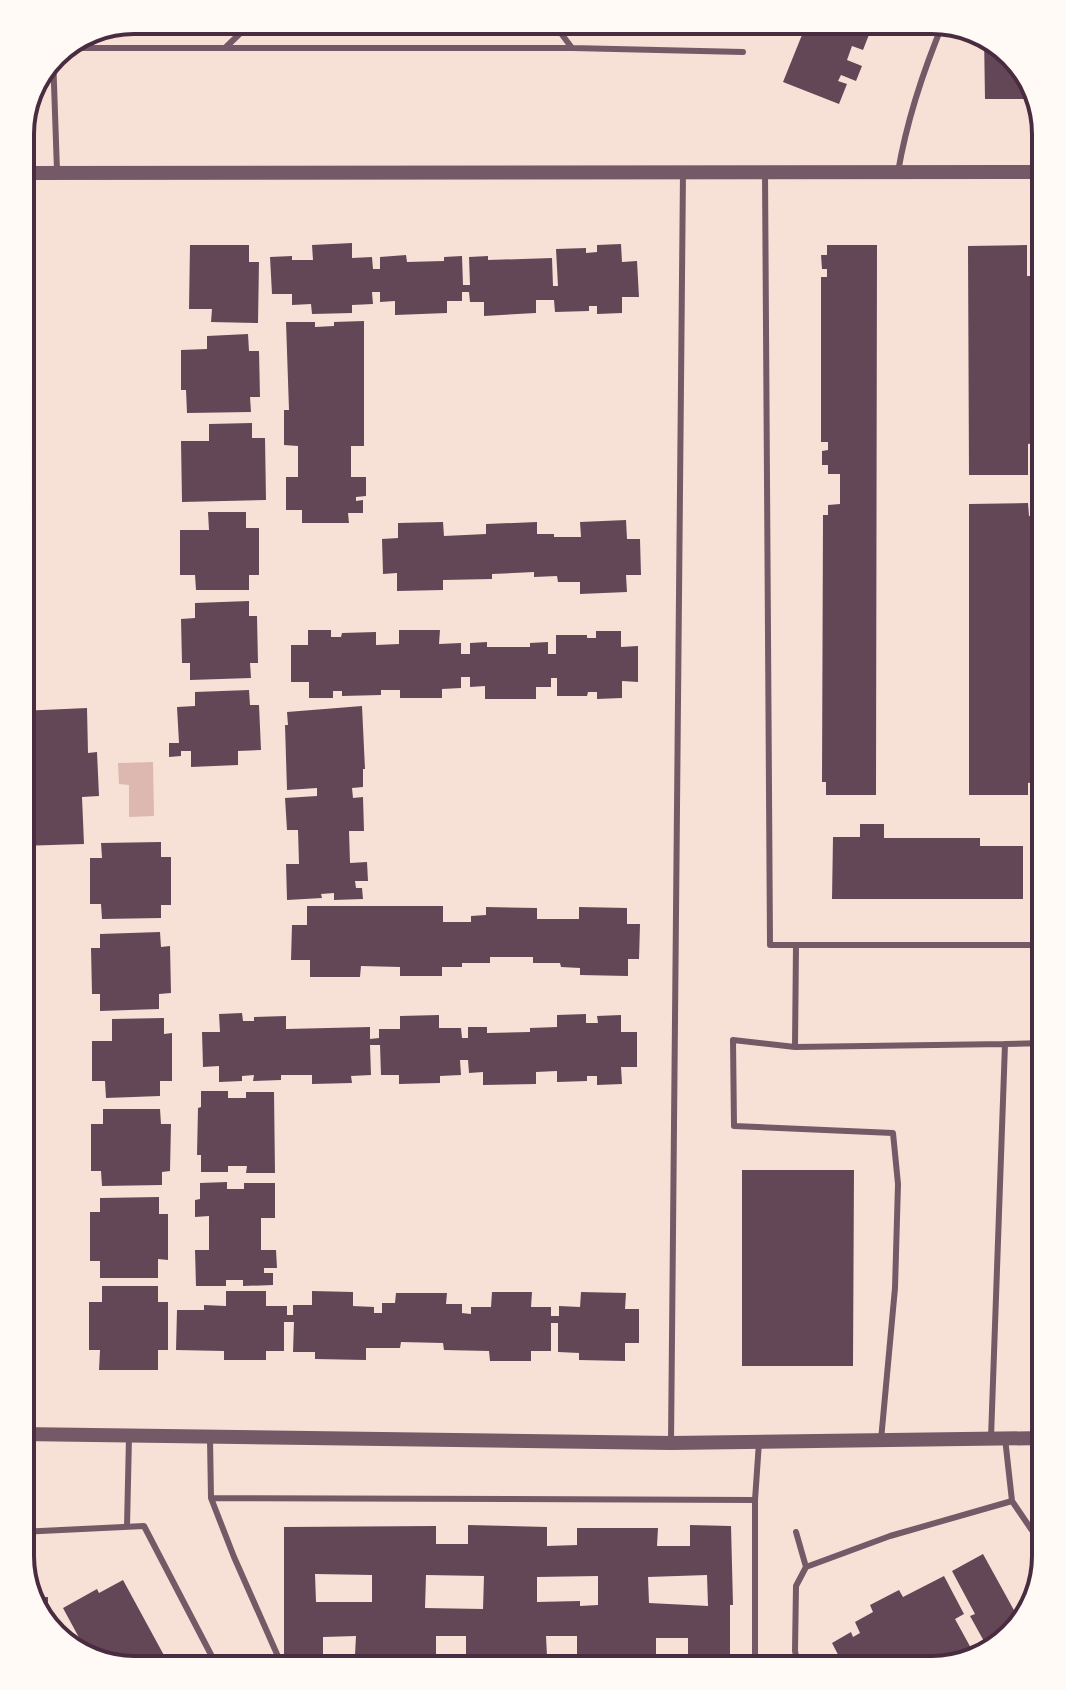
<svg xmlns="http://www.w3.org/2000/svg" width="1066" height="1690" viewBox="0 0 1066 1690" font-family="'Work Sans',sans-serif">
  <style>
    .water { fill: #dcb8b0 }
    .building { fill: #644757; fill-rule: evenodd }
    .lines { fill: none; stroke-linecap: round; stroke-linejoin: round }
    .service { stroke: #755966; stroke-width: 6 }
    .tertiary { stroke: #755966; stroke-width: 14 }
    .rim { fill: none; stroke: #4a2c40; stroke-width: 4 }
  </style>
  <rect width="100%" height="100%" fill="#f7e1d7"/>
  <path class="water" d="M153,762L154,816L129,817V785L119,784L118,763Z"/>
  <path class="building" d="M617,20H643L627,33Z
    M808,20H862L861,23L872,27L863,50L852,46L847,60L862,66L856,81L841,75L838,81L847,84L839,104L783,82Z
    M984,35L995,39L1034,83L1037,95H1032V99H985Z
    M352,243V258L372,257L373,269H380V257L406,255L407,262L444,261V257L462,256L463,285H470L469,257L488,256V260L552,258L553,286H558L556,249L586,248V253L597,252V245L621,244L622,262L637,261L639,297H622V313L597,314V306H589V311L555,312L554,300H536V313L484,316V302H470L469,292H462V301H447V313L395,315V301L380,302V292H372L373,304L352,305V313L312,314L311,304L292,305V294H272L270,257L292,256V260H313L312,245Z
    M190,245H249V262H259L258,323L211,322L212,309H189Z
    M827,245H877L876,795H826V782H822L823,515H828V505L840,504V474H828V465H822V451L828,450V442H821V277H827V269H822L821,255H827Z
    M1027,245V276H1035V443L1028,444V475H969L968,246Z
    M364,321V446H351V477H366V496L356,497V501L363,500V513H348L349,523H302V510H286V477H298V446L284,445V410H289L286,322H315V327L334,326V322Z
    M248,334L249,351H259L260,397H250L251,412L187,413L186,390H181V350L207,349V336Z
    M252,423V438H265L266,500L182,502L181,441H209V424Z
    M1028,503L1029,516L1035,517L1034,782L1028,783V795H969V504Z
    M208,512H246V528H259V575H249V590H196L195,575H180V530H209Z
    M626,520L627,539H640L641,575H626L627,592L580,594V582H558L557,576L534,577V572L492,574V579L443,580V590L397,591V573L383,574L382,539L398,538V523L443,522L444,536L486,534V524L537,522V534H554V537H581L580,522Z
    M249,601V616H257L258,663H250L251,678L190,680V663H182L181,619L195,618V603Z
    M308,630H331V637H341L342,633L376,632V645L399,644V630H440L439,644L461,643V654H470V643L487,642V647H530V643L548,642V654H556V635H587V638H596V631H621V647L638,646V682L622,681V698L597,699V692H588L587,696H557V678H551V687H536V699H485V686L470,687V677H461V688L442,689V698H400V690H381V695L342,696V691H333V698H309V682H291V645H308Z
    M249,690L250,705H259L261,750L238,751V765L191,767V751H181V756L169,757V743H179L177,707L195,706V692Z
    M362,706L365,769H363V787L352,788L353,798L363,797L364,831H349L350,863L367,862L368,881H355L356,888H362L363,899L334,900V893L321,894L322,898L287,900L286,864H299L298,830H287L285,798L317,796V788L287,790L285,725H288L287,712Z
    M87,708L88,753L97,752L99,796L82,797L84,844L20,846V711Z
    M860,824H884V838H980V846H1023V899H832L833,837H860Z
    M161,842V857H171V905H161V918L102,919L101,904H90V858H102L101,843Z
    M307,906H443V922H471V916L486,915V907L537,908V919H579V907L627,908V924H640L639,959H628V976L580,975V968L561,967L560,963H533V957H490V963H462V967H442V976H400V967L361,966L360,977H310V960H291L292,925H307Z
    M160,932L161,947L170,946L171,993L159,994V1009L100,1011V994H92L91,948H100V934Z
    M242,1013L243,1021H254V1017L286,1016V1029L370,1027V1039L379,1038V1029H400V1016L439,1015V1028H461L462,1038H468V1027H487V1033L530,1032V1028L557,1027V1015L586,1014V1023H598L597,1016L621,1015V1032H637V1067H621L622,1084L597,1085V1076H587V1081L557,1082V1071L536,1072V1084L483,1085V1072L469,1073L468,1060H460L461,1075L440,1076V1083L399,1084V1075H381L380,1045H370L371,1075L351,1076L352,1083L312,1084V1075H281V1080L253,1081L254,1075L242,1076V1081L219,1082V1066L203,1067L202,1032H220L219,1014Z
    M164,1018V1034L172,1033V1081H160V1096L106,1098L105,1081H92V1041H112V1019Z
    M201,1091H228V1098H246V1092H274L275,1173H246L247,1166H228V1172H201V1155H197L198,1108L201,1107Z
    M103,1109H160L161,1124H171L170,1171L162,1172V1185L102,1186L101,1171H91V1124H103Z
    M742,1170H854L853,1366H742Z
    M227,1182V1189H244V1183H275V1218H261V1250H276L277,1268H264V1273H273V1285L243,1286V1280H226V1286H196L195,1250H209V1216L195,1217V1200L200,1199V1183Z
    M159,1197V1214H168V1260L158,1259V1278H100V1261H90V1212H100V1198Z
    M102,1286H158V1302H168V1350H158V1370H99L100,1350H89V1302H102Z
    M226,1291H266V1306H287V1315H293V1305H312V1291L353,1292V1306L374,1307V1313H382V1303H395L396,1293H447L446,1304H462V1313L471,1314V1307H491L492,1292H532L531,1307H551V1316H559V1306L580,1307L581,1292L626,1293L625,1309H639V1343H625V1361L579,1360V1353L558,1352V1323H551V1351H531V1361H490L489,1351L444,1350L443,1343L401,1342L400,1348H366V1360L315,1359V1352H293L294,1322H284V1351H266V1360H224V1351L176,1350L177,1310H204V1305L226,1306Z
    M468,1525L547,1527V1546L577,1545V1528H658L657,1546H690V1525L731,1526L733,1605H730V1656H688V1638H656V1657H577V1636H546L547,1656H466V1636H436V1655H355L356,1636L323,1637V1656H284V1527L436,1526V1544H468ZM315,1574L372,1575V1602H316ZM426,1575L484,1576L483,1609L425,1608ZM707,1575L708,1606L649,1603L648,1577ZM598,1576V1605L580,1606V1601L537,1602V1577Z
    M983,1554L1021,1623L990,1652L970,1616L975,1614L952,1571Z
    M944,1576L964,1614L955,1619L977,1659L932,1670H846L832,1643L851,1632L853,1637L860,1633L855,1622L873,1612L870,1605L899,1590L903,1597Z
    M123,1580L172,1670H127L90,1658L63,1608L97,1589L99,1593Z
    M33,1587L34,1597H48V1625L32,1607L27,1588Z"/>
  <g class="lines">
    <path class="service" d="M551,20L572,48L743,52
      M66,48H225L254,20
      M225,48H572
      M53,55L57,171
      M765,172L770,945H1046
      M898,172C907,119 923,71 944,21
      M796,945L795,1047L1005,1044L991,1438
      M1005,1044L1046,1043
      M795,1047L733,1040L734,1126L893,1133L898,1184L895,1288L881,1440
      M1005,1438L1012,1501L1046,1551
      M210,1439L211,1498L234,1557L284,1670
      M671,1443L683,172
      M211,1498L755,1500
      M127,1526L129,1437
      M20,1532L144,1526L219,1670
      M796,1532L806,1567L796,1586L795,1651L799,1670
      M806,1567L890,1536L1012,1501
      M451,1670L494,1668
      M495,1670L494,1668L516,1670
      M755,1670V1500L759,1442"/>
    <path class="tertiary" d="M20,173L1046,172
      M20,1434L671,1443L1046,1438"/>
  </g>
  <path d="M0 0H1066V1690H0ZM134 34H932A100 100 0 0 1 1032 134V1556A100 100 0 0 1 932 1656H134A100 100 0 0 1 34 1556V134A100 100 0 0 1 134 34Z" fill="#fffaf5" fill-rule="evenodd"/>
  <path class="rim" d="M134 34H932A100 100 0 0 1 1032 134V1556A100 100 0 0 1 932 1656H134A100 100 0 0 1 34 1556V134A100 100 0 0 1 134 34Z"/>
</svg>
